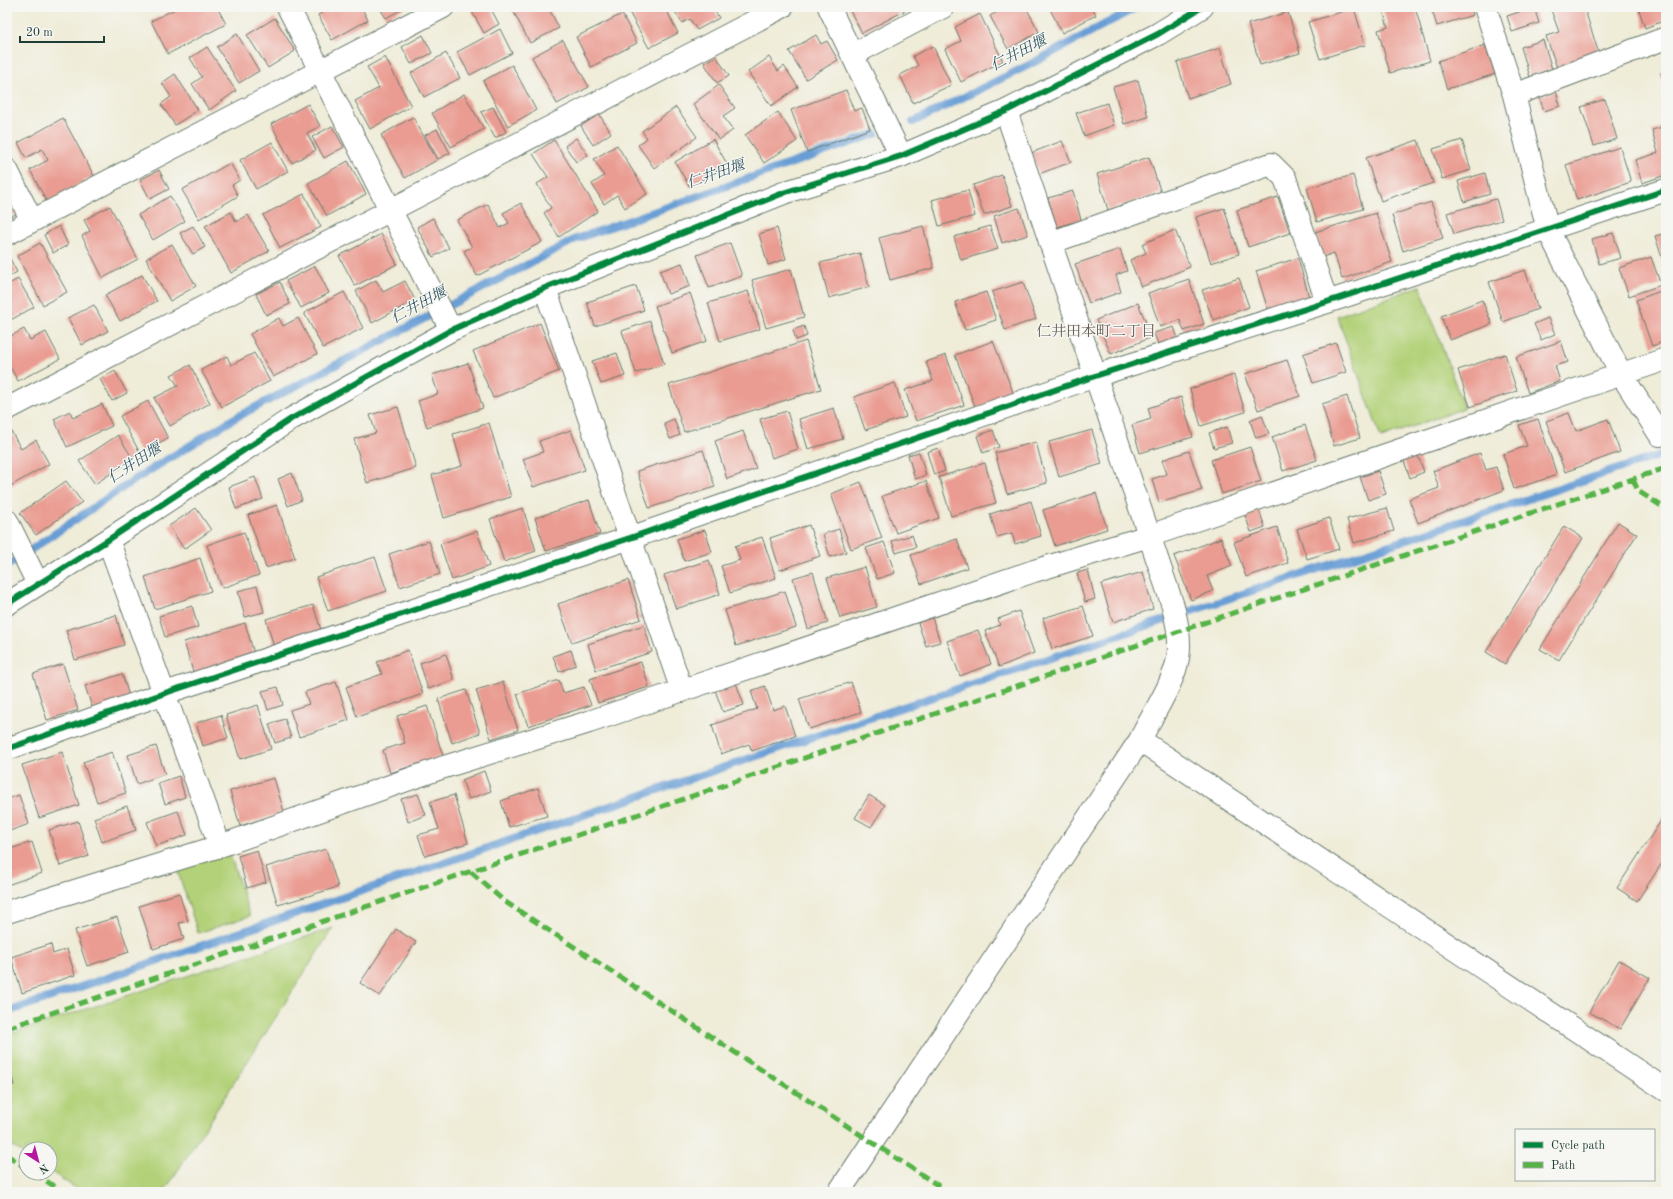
<svg xmlns="http://www.w3.org/2000/svg" width="1673" height="1199" viewBox="0 0 1673 1199" font-family="'Old Standard TT','Noto Serif JP',serif">
  <style>
    .green { fill: #b2d178; stroke: #688756 }
    .lines { fill: none; stroke-linecap: round; stroke-linejoin: round }
    .stream { stroke: #699ed5; stroke-width: 8 }
    .building { fill: #ea9c92 }
    .minor-casing { stroke: #687a6d; stroke-width: 24 }
    .minor { stroke: #fff; stroke-width: 22 }
    .quiet { stroke: #55b346; stroke-width: 5; stroke-dasharray: 10 5; stroke-linecap: butt }
    .cycleway-casing { stroke: #f6f6f2; stroke-width: 8 }
    .cycleway { stroke: #00873e; stroke-width: 6 }
    .labels { text-anchor: middle; dominant-baseline: central; stroke-width: 3; stroke-linejoin: round; paint-order: stroke }
    .water-label { font-size: 15px; font-style: italic; fill: #355a64; stroke: #f6f6f2 }
    .neighbourhood-label { font-size: 15px; fill: #665e55; stroke: #f6f6f2 }
  </style>
  <rect width="100%" height="100%" fill="#f6f6f2"/>
  <filter id="ink" filterUnits="userSpaceOnUse"><feTurbulence type="fractalNoise" baseFrequency=".025" numOctaves="2"/><feDisplacementMap in="SourceGraphic" scale="8" xChannelSelector="R" yChannelSelector="G"/><feConvolveMatrix kernelMatrix="1 2 1 2 8 2 1 2 1" color-interpolation-filters="sRGB"/></filter>
  <filter id="wash" filterUnits="userSpaceOnUse"><feTurbulence type="fractalNoise" baseFrequency=".012" numOctaves="4" result="noise"/><feDisplacementMap in="SourceGraphic" scale="16" xChannelSelector="R" yChannelSelector="G"/><feGaussianBlur stdDeviation="0.9" result="paint"/><feColorMatrix in="noise" values="0 0 0 0 0 0 0 0 0 0 0 0 0 0 0 0 0 1.4 0 .05"/><feComposite in="paint" operator="in"/></filter>
  <g filter="url(#wash)">
    <rect width="100%" height="100%" fill="#efecd8"/>
    <path class="green" d="M1420,286L1464,408L1381,438L1337,316Z
      M229,851L250,916L198,933L177,869Z
      M333,928L164,1192H81L50,1171V1149H26V1155L7,1143V1035Z"/>
    <g class="lines">
      <path class="stream" d="M913,122L1029,65L1137,7
        M7,566L134,480L235,418L576,239L875,134
        M7,1012L795,743L1666,453"/>
    </g>
    <g id="blocks">
      <path class="building" d="M179,7H217L226,24L168,54L151,21Z
        M333,7H361L368,20L332,40L318,15Z
        M379,7H406L386,18Z
        M476,7H490L499,24L484,33L471,10Z
        M511,7H548L559,28L530,43Z
        M638,7H665L678,33L649,48L629,12Z
        M672,7H713L719,18L697,30L690,19L682,23Z
        M848,7H912L862,33Z
        M1006,7H1026L1039,32L1008,49L990,16Z
        M1049,7H1092L1096,15L1062,33Z
        M1382,7H1415L1430,61L1390,73L1378,30L1388,27Z
        M1431,7H1471L1473,15L1437,26Z
        M1534,7L1539,23L1512,32L1507,16Z
        M1550,7H1584L1599,54L1557,68L1546,36L1559,32Z
        M1638,7H1666V20L1645,28Z
        M1354,8L1365,45L1320,59L1308,22Z
        M1288,12L1300,53L1260,65L1248,24Z
        M622,14L637,43L591,67L576,37Z
        M980,14L1003,61L961,82L945,49L961,41L955,27Z
        M275,18L295,51L268,68L247,35Z
        M500,29L512,53L470,75L457,52Z
        M237,34L259,71L239,83L217,47Z
        M423,35L432,53L411,64L402,47Z
        M816,35L821,44L827,41L838,60L806,79L789,51Z
        M563,40L589,87L557,104L532,57Z
        M1543,40L1552,69L1530,77L1521,47Z
        M1485,45L1495,74L1447,89L1438,61Z
        M933,46L951,85L913,103L900,75L918,66L913,56Z
        M207,47L236,91L209,110L192,84L202,77L190,58Z
        M1220,48L1231,84L1188,98L1177,62Z
        M446,53L460,78L424,97L411,73Z
        M716,56L729,76L717,83L704,63Z
        M385,57L411,106L370,129L355,101L379,88L367,67Z
        M769,57L778,71L784,66L798,87L771,106L748,72Z
        M512,65L536,110L508,126L483,81Z
        M1666,71V90L1661,73Z
        M175,74L198,110L175,125L161,104L171,97L162,83Z
        M1138,80L1148,117L1124,124L1113,87Z
        M719,85L735,108L723,116L733,130L719,140L693,104Z
        M846,90L854,111L862,108L870,129L807,152L791,110Z
        M1556,91L1560,106L1544,111L1539,96Z
        M464,94L484,129L451,147L432,113Z
        M1605,99L1617,139L1594,146L1581,107Z
        M1107,103L1114,125L1084,136L1076,113Z
        M308,104L320,126L307,133L316,150L292,163L271,124Z
        M493,107L506,132L495,138L481,112Z
        M676,107L697,137L654,168L638,145L647,138L642,131Z
        M778,112L797,141L764,163L745,135Z
        M599,114L611,133L593,145L581,126Z
        M413,117L437,160L405,178L381,135Z
        M63,118L94,176L47,202L30,170L48,160L42,149L26,158L18,143Z
        M332,126L344,147L324,158L312,137Z
        M1666,126V175L1642,183L1635,160L1658,153L1652,130Z
        M437,129L450,153L438,159L425,135Z
        M576,138L588,155L576,162L565,146Z
        M713,139L727,164L690,187L675,162Z
        M554,140L598,211L559,237L544,213L551,208L537,184L548,177L533,154Z
        M1418,140L1433,183L1381,201L1366,158Z
        M1462,140L1471,170L1442,179L1433,149Z
        M1062,141L1071,162L1039,174L1031,153Z
        M272,142L288,171L256,189L240,160Z
        M617,145L647,194L625,208L617,195L604,204L592,184L604,176L594,159Z
        M1620,147L1631,182L1577,200L1566,165Z
        M1149,157L1161,193L1108,210L1097,174Z
        M348,161L366,194L327,216L308,183Z
        M230,163L240,180L232,185L238,196L199,219L182,190Z
        M159,170L169,189L150,199L140,180Z
        M1485,173L1490,194L1464,202L1458,181Z
        M1002,175L1012,206L984,215L973,185Z
        M1353,175L1363,209L1317,222L1307,188Z
        M968,190L975,216L939,226L932,200Z
        M1073,191L1081,220L1057,227L1048,198Z
        M7,194L17,213L7,219Z
        M304,194L321,227L280,248L263,215Z
        M170,196L185,221L153,240L138,215Z
        M1278,197L1290,233L1248,247L1237,210Z
        M1496,199L1502,220L1454,234L1447,213Z
        M1431,202L1443,238L1403,251L1392,215Z
        M521,203L542,242L477,276L464,251L472,247L457,220L488,204L500,228L509,223L503,213Z
        M110,206L138,259L103,278L82,236L90,231L84,220Z
        M1019,208L1028,235L1002,243L994,216Z
        M1224,208L1239,254L1211,263L1196,217Z
        M231,212L236,222L248,215L269,251L231,273L205,226Z
        M1376,213L1392,262L1342,279L1334,253L1323,257L1315,232Z
        M433,218L449,248L433,257L417,227Z
        M59,226L68,245L53,253L44,235Z
        M193,226L205,247L193,254L180,233Z
        M923,226L934,268L890,280L879,238Z
        M990,226L998,249L961,260L954,237Z
        M777,228L786,259L768,265L759,234Z
        M1175,230L1190,267L1141,287L1130,260L1146,253L1142,244Z
        M1613,233L1621,258L1599,264L1592,239Z
        M1666,233V270L1655,236Z
        M381,234L397,264L355,286L339,256Z
        M40,243L67,292L43,305L17,256Z
        M730,243L742,276L709,288L697,255Z
        M172,244L196,286L170,301L146,259Z
        M1120,249L1127,271L1116,275L1121,292L1089,303L1075,264Z
        M7,253L17,272L7,278Z
        M860,253L869,287L829,298L820,263Z
        M1651,257L1661,285L1629,296L1619,268Z
        M1298,258L1309,297L1268,310L1256,271Z
        M682,263L690,286L668,294L660,271Z
        M315,266L329,293L301,308L286,281Z
        M791,269L804,317L766,328L752,280Z
        M1525,270L1538,309L1503,322L1489,282Z
        M142,275L157,301L120,321L105,295Z
        M1239,278L1249,307L1213,320L1202,290Z
        M18,279L34,307L7,322V285Z
        M1189,279L1204,324L1184,331L1180,320L1160,327L1148,293Z
        M376,280L383,292L405,281L415,300L372,323L356,291Z
        M280,282L290,304L266,315L256,294Z
        M1023,282L1036,319L1005,330L992,292Z
        M636,286L644,310L595,326L587,302Z
        M1666,289V341L1652,346L1636,300Z
        M748,291L760,329L720,341L708,303Z
        M344,292L363,328L323,348L304,313Z
        M986,292L996,320L965,330L955,302Z
        M690,293L707,341L672,353L655,306Z
        M1482,300L1492,324L1450,340L1441,316Z
        M1138,303L1152,337L1111,354L1096,320Z
        M94,305L108,331L82,345L68,318Z
        M279,318L283,326L298,318L317,354L273,377L250,334Z
        M1548,318L1555,334L1541,340L1534,324Z
        M650,321L664,364L636,373L622,331Z
        M540,323L559,371L493,398L473,351Z
        M804,326L807,336L796,340L793,330Z
        M1174,327L1180,344L1160,350L1154,333Z
        M24,329L30,340L46,332L60,359L18,381L7,362V338Z
        M806,341L821,389L684,432L669,385Z
        M993,341L1014,395L976,409L955,355Z
        M1561,341L1568,362L1555,366L1560,381L1528,393L1516,357Z
        M1336,343L1346,372L1313,383L1303,354Z
        M254,353L270,381L222,407L201,370L227,356L231,365Z
        M617,353L625,376L601,384L592,361Z
        M1505,354L1517,391L1470,407L1458,370Z
        M946,355L964,405L916,421L905,390L933,381L926,362Z
        M1287,360L1300,396L1258,410L1245,374Z
        M468,363L483,408L427,427L418,401L438,394L432,375Z
        M190,365L210,403L170,426L154,398L178,386L171,375Z
        M115,371L127,393L112,401L100,379Z
        M1234,375L1245,412L1201,426L1190,389Z
        M895,383L906,417L865,430L854,397Z
        M1347,396L1360,438L1334,446L1322,404Z
        M1181,397L1193,437L1140,453L1132,425L1151,419L1148,408Z
        M148,401L168,438L140,453L120,416Z
        M102,404L112,426L67,447L54,419L70,411L73,418Z
        M398,407L416,468L367,483L354,439L376,433L370,415Z
        M834,408L843,439L808,449L799,419Z
        M787,411L798,449L772,458L760,419Z
        M1569,413L1576,431L1608,419L1620,452L1565,472L1546,421Z
        M1262,415L1269,434L1256,438L1250,420Z
        M674,419L680,435L670,439L664,423Z
        M1538,419L1557,475L1514,489L1503,454L1527,446L1519,425Z
        M489,423L511,497L444,518L432,475L462,466L453,434Z
        M1305,425L1317,460L1283,471L1272,437Z
        M1227,427L1232,443L1214,448L1209,433Z
        M571,430L585,470L533,487L523,459L543,452L539,441Z
        M993,430L999,447L983,453L977,436Z
        M1092,430L1102,464L1059,477L1049,442Z
        M11,431L21,449L36,440L49,464L7,488V433Z
        M743,431L756,469L727,479L715,441Z
        M118,435L133,459L95,484L79,461Z
        M1036,442L1047,483L1007,494L995,453Z
        M1250,447L1261,481L1222,494L1211,460Z
        M938,448L945,471L934,475L927,452Z
        M703,450L715,487L649,508L637,471Z
        M1189,451L1202,490L1159,503L1152,479L1167,474L1162,460Z
        M919,452L926,475L915,479L908,455Z
        M1480,453L1486,470L1496,467L1504,490L1418,523L1409,499L1439,488L1433,471Z
        M1418,456L1424,472L1410,478L1404,461Z
        M985,463L996,503L951,516L939,477Z
        M1378,471L1386,494L1368,500L1360,477Z
        M292,473L302,500L288,506L278,479Z
        M255,477L263,499L236,509L229,487Z
        M66,481L82,502L36,535L20,513Z
        M926,481L939,518L896,533L882,496Z
        M861,482L882,538L851,549L831,494Z
        M1096,493L1107,529L1055,546L1043,510Z
        M589,500L600,534L546,551L535,518Z
        M1031,501L1041,536L1015,544L1012,533L997,537L990,514Z
        M277,505L295,558L266,568L248,515Z
        M196,508L211,530L184,549L169,526Z
        M523,508L536,551L504,562L490,519Z
        M1387,508L1394,531L1354,543L1347,519Z
        M1259,510L1265,527L1251,532L1245,515Z
        M1329,518L1339,549L1307,559L1297,529Z
        M1618,522L1637,534L1559,660L1540,649Z
        M809,525L820,556L780,570L770,538Z
        M1564,526L1583,538L1505,664L1486,652Z
        M1277,527L1288,563L1246,577L1234,542Z
        M839,529L846,552L830,557L823,534Z
        M705,530L712,552L684,561L677,539Z
        M477,531L489,566L452,580L440,544Z
        M244,532L259,575L222,588L207,545Z
        M912,535L916,547L896,553L892,541Z
        M762,537L776,578L730,593L721,566L740,560L735,546Z
        M1221,538L1232,566L1207,576L1213,591L1191,600L1174,556Z
        M957,539L967,568L921,584L911,555Z
        M429,541L440,574L400,587L389,554Z
        M884,542L895,573L877,579L866,548Z
        M375,557L387,591L328,611L316,577Z
        M200,558L211,591L155,609L145,577Z
        M709,560L720,594L676,609L664,575Z
        M865,567L877,607L840,618L827,578Z
        M1088,570L1095,599L1085,602L1077,573Z
        M813,572L828,623L808,629L793,578Z
        M1143,572L1153,609L1113,622L1101,584Z
        M628,580L641,619L572,643L558,604Z
        M257,586L264,612L245,617L238,591Z
        M785,591L796,627L736,646L725,610Z
        M313,605L322,633L274,647L266,619Z
        M192,606L198,627L165,637L159,616Z
        M1083,606L1093,636L1052,649L1043,618Z
        M1019,611L1034,653L999,667L985,631L1000,625L998,619Z
        M116,615L124,645L75,660L66,630Z
        M932,617L940,642L926,646L918,623Z
        M245,623L255,657L194,675L184,642Z
        M644,625L652,652L596,670L588,644Z
        M978,630L991,664L960,676L947,641Z
        M408,650L423,694L357,717L346,687L382,674L377,662Z
        M571,650L576,665L559,672L553,656Z
        M446,654L454,680L428,689L420,663Z
        M641,662L649,687L598,703L590,679Z
        M63,664L78,710L47,720L33,674Z
        M122,674L130,699L93,710L85,686Z
        M559,680L563,693L584,687L591,705L528,726L517,694Z
        M336,682L349,720L299,737L290,710L309,704L305,692Z
        M503,682L518,730L491,739L476,690Z
        M851,682L861,712L809,729L799,699Z
        M736,683L744,705L723,712L715,690Z
        M765,686L773,710L785,706L795,736L752,751L749,744L721,754L712,725L757,709L751,691Z
        M278,687L283,705L268,710L262,691Z
        M466,690L480,733L452,743L438,699Z
        M258,705L271,749L240,759L226,715Z
        M427,706L443,756L390,773L383,750L405,743L397,716Z
        M221,715L228,738L203,746L196,723Z
        M285,719L291,738L275,743L269,724Z
        M156,746L165,774L137,784L128,755Z
        M62,752L79,805L39,818L22,765Z
        M112,752L126,793L97,802L83,762Z
        M484,771L491,791L469,799L462,780Z
        M179,776L185,797L165,804L158,783Z
        M274,778L284,812L240,826L230,791Z
        M538,788L547,816L509,827L501,801Z
        M418,794L426,815L408,822L401,799Z
        M19,795L29,824L7,832V799Z
        M454,795L468,843L425,856L418,835L439,829L430,802Z
        M869,795L885,805L871,827L855,818Z
        M127,806L136,830L102,842L94,818Z
        M178,811L187,835L156,846L147,822Z
        M1666,813V857L1637,901L1617,888Z
        M78,821L89,856L60,866L49,830Z
        M32,842L42,873L7,885V850Z
        M326,849L338,887L278,905L266,867Z
        M257,850L266,882L247,888L238,856Z
        M179,893L188,921L179,923L184,939L153,949L139,906Z
        M117,917L129,952L87,966L75,930Z
        M396,929L416,942L380,996L360,983Z
        M51,944L53,954L67,949L75,975L22,993L11,957Z
        M1619,960L1650,978L1620,1029L1589,1012Z
        M10,1070L14,1085L7,1087V1071Z"/>
    </g>
  </g>
  <g filter="url(#ink)">
    <use href="#blocks" fill-opacity="0" stroke="#687a6d" stroke-width="1"/>
    <g class="lines">
      <defs>
        <path id="minor" d="M288,7L451,330
          M829,7L901,156
          M1485,7L1514,95L1548,230L1621,374L1660,435
          M852,55L943,7
          M1514,95L1666,38
          M7,170L32,221
          M7,234L443,7
          M1050,243L1271,164L1285,178L1327,302
          M545,288L682,691
          M7,409L782,7
          M7,521L38,584
          M108,540L220,846
          M7,604L108,540L291,419L451,330L545,288L786,192L901,156L1006,111L1158,34L1202,7
          M1140,740L1666,1090
          M7,749L165,693L630,538L1095,376L1327,302L1666,190
          M7,912L220,846L441,768L589,722L1034,571L1149,536L1666,359
          M839,1192L1140,740C1151,717 1174,683 1178,658C1181,641 1177,623 1173,606L1006,111"/>
      </defs>
      <use href="#minor" class="minor-casing"/>
      <use href="#minor" class="minor"/>
      <path class="quiet" d="M1633,479L1638,491L1666,509
        M471,872L504,901L948,1192
        M7,1028C560,842 1112,652 1666,468
        M7,1155L26,1168
        M34,1173L63,1192"/>
      <defs>
        <path id="cycleway" d="M7,604L108,540L291,419L451,330L545,288L786,192L901,156L1006,111L1158,34L1202,7
          M7,749L165,693L630,538L1095,376L1327,302L1666,190"/>
      </defs>
      <use href="#cycleway" class="cycleway-casing"/>
      <use href="#cycleway" class="cycleway"/>
    </g>
  </g>
  <g class="labels">
    <g class="water-label">
      <text transform="translate(1019 54) rotate(-27)">仁井田堰</text>
      <text transform="translate(716 175) rotate(-19)">仁井田堰</text>
      <text transform="translate(419 306) rotate(-28)">仁井田堰</text>
      <text transform="translate(135 464) rotate(-33)">仁井田堰</text>
    </g>
    <g class="neighbourhood-label">
      <text x="1096" y="332">仁井田本町二丁目</text>
    </g>
  </g>
  <rect width="1673" height="1199" fill="none" stroke="#f6f6f2" stroke-width="24"/>
  <rect x="1515" y="1129" width="140" height="52" fill="#f6f6f2" stroke="#a0aca6"/>
  <rect x="1523" y="1142" width="20" height="6" fill="#00873e" stroke="#a0aca6"/>
  <text x="1551" y="1149" font-size="12" fill="#1f3d34">Cycle path</text>
  <rect x="1523" y="1162" width="20" height="6" fill="#55b346" stroke="#a0aca6"/>
  <text x="1551" y="1169" font-size="12" fill="#1f3d34">Path</text>
  <g transform="translate(38 1161) rotate(144)"><circle r="19" fill="#f6f6f2" stroke="#a0aca6"/>
  <path d="M0-3L7 15L0 10L-7 15Z" fill="#b5179e"/>
  <text y="-6" font-size="11" font-weight="bold" text-anchor="middle" fill="#1f3d34">N</text>
  </g>
  <path d="M20 36v6h84v-6" fill="none" stroke="#1f3d34" stroke-width="2"/>
  <text x="26" y="36" font-size="12" fill="#1f3d34" stroke="#f6f6f2" stroke-width="3" paint-order="stroke">20 m</text>
</svg>
